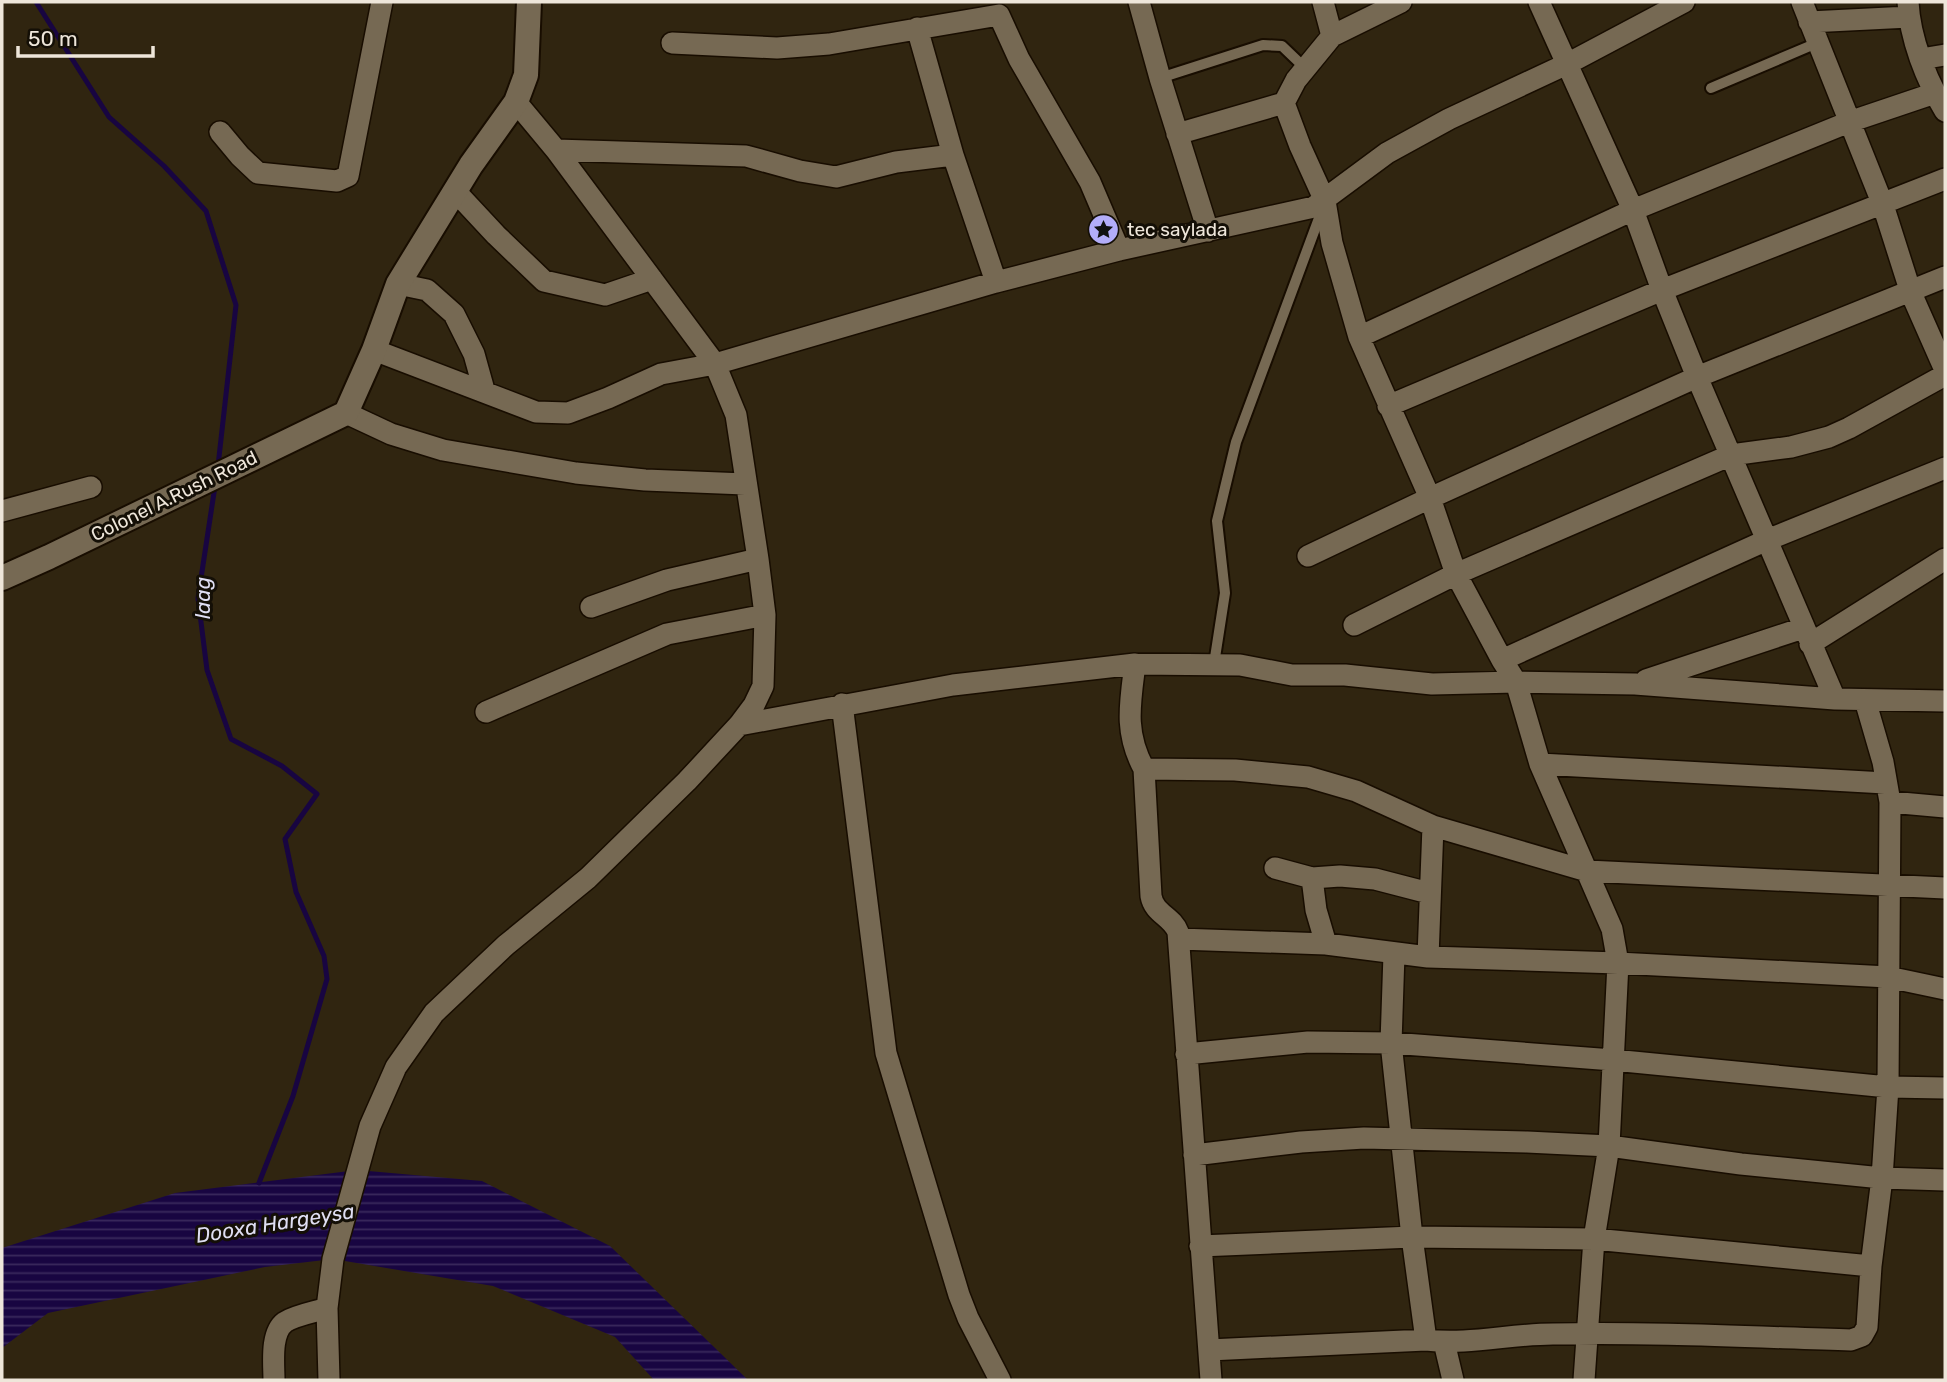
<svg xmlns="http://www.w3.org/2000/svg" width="1947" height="1382" viewBox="0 0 1947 1382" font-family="Rubik,sans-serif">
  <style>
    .water { fill: url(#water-rules) }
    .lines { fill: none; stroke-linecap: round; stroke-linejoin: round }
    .stream { stroke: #180541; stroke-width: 5 }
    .service-casing { stroke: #180d00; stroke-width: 14 }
    .minor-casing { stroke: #180d00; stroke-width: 24 }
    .tertiary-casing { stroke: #180d00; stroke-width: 28 }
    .service { stroke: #766953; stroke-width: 10 }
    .minor { stroke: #766953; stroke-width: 21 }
    .tertiary { stroke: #766953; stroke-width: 24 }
    .labels { text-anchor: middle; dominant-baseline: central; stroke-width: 6; stroke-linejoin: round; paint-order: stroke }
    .poi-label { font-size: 19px; fill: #eee6da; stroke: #140f06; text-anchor: start }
    .street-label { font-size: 19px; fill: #eee6da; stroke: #140f06 }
    .water-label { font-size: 21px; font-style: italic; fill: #dfdef2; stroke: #140f06 }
  </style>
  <defs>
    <pattern id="water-rules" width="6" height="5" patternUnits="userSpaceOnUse" patternTransform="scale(1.75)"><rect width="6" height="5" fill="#180541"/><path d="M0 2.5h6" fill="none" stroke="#3a295c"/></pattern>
  </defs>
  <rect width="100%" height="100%" fill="#302510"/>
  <path class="water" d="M357,1170L482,1181L610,1246L748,1380H654L615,1337L493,1286L333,1259L265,1267L48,1313L2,1348V1248L175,1193Z"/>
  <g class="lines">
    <path class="stream" d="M36,2L109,117L164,166L206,211L236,305L218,466
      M215,486L198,598L207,670L231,739L282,766L317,794L285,839L296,892L324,956L327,979L293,1096L259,1183"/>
    <defs>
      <path id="service" d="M1160,78L1263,45L1282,46L1305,68
        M1711,88L1817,43
        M1214,664L1225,593L1217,521L1236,442L1322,210"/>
      <path id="minor" d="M1139,2L1160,78L1208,231
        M1323,2L1332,36
        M1401,2L1332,36L1296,80L1284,103L1300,146L1325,201L1332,243L1359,337L1430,498L1456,574L1502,660L1516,682L1540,764L1612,929L1618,963L1609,1146L1594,1239L1584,1380
        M1539,2L1633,210L1662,290L1697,377L1835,699
        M1802,2L1883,205L1911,293L1945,370
        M1908,2C1910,39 1926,79 1945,111
        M1809,22L1909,17
        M917,28L953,155L996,282
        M672,43L777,48L829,44L999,15L1019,59L1090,182L1119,250
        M1921,59L1945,55
        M220,132L240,156L258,173L337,181L348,176L382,2
        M1177,134L1284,103
        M556,150L746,156L800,171L836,177L896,162L953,155
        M455,191L496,235L544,281L605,295L652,279
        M398,284L427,290L454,314L474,354L484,390
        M1359,337L1633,210L1849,122L1935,93
        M374,350L536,412L568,413L608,398L661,374L715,364L996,282L1119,250L1314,207L1387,153L1449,119L1569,63L1684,2
        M1388,406L1662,290L1945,179
        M346,413L391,434L443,450L576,473L645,480L745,484
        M2,511L91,487
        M1308,556L1430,498L1697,377L1945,277
        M591,607L667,580L758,559
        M1354,625L1456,574L1731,455L1791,447L1829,437L1849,428L1945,375
        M1810,644L1945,559
        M1502,660L1767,540L1945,468
        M1646,680L1803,628
        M842,704L886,1053L959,1295L968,1318L1000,1380
        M486,712L667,634L765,615
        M739,725L953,685L1135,664
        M1540,764L1885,783
        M1144,769L1235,770L1308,777L1356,791L1433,826L1587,871L1945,888
        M1890,802L1945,807
        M1275,868L1312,878L1340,876L1375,879L1429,893
        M1312,878L1316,910L1326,944
        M1179,939L1326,944L1428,957L1618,963L1888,977L1945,989
        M1394,954L1391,1043L1412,1237L1426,1340
        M1428,957L1433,826
        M1186,1054L1308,1042L1391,1043L1613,1060L1888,1087L1945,1088
        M1194,1155L1301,1142L1364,1138L1527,1142L1609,1146L1741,1164L1882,1178L1945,1180
        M1200,1246L1412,1237L1594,1239L1871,1266
        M1444,1342L1453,1380
        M1209,1350L1426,1340C1468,1345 1511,1334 1553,1334C1652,1332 1751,1337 1851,1340L1862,1336L1867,1327L1871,1266L1882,1178L1888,1087L1890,802L1883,762L1865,700
        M274,1380C274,1364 270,1333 285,1322C296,1315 315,1312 327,1308
        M329,1380L327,1308L333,1259L370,1126L396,1067L434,1013L506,945L588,878L687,781L739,725L754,705L763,686L765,615L758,559L736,415L715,364L556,150L516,102
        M1211,1380L1178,932C1172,916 1154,914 1151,896L1144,769C1124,732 1130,704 1135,664L1240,665L1292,675H1345L1432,684L1516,682L1635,684L1835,699L1945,701"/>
      <path id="tertiary" d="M2,578L49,557L346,413L374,350L398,284L471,165L516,102L526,75L529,2"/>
    </defs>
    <use href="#service" class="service-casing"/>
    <use href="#minor" class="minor-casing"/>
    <use href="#tertiary" class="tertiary-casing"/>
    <use href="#service" class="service"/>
    <use href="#minor" class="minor"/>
    <use href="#tertiary" class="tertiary"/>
  </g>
  <defs>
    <symbol id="sight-disc" viewBox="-11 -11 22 22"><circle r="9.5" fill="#b3adf9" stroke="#140f06"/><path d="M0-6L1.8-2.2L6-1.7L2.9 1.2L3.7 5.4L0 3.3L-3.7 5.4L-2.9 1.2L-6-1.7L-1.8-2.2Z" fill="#111"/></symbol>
  </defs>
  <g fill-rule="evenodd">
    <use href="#sight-disc" x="1086" y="212" width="35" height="35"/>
  </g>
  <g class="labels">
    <g class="poi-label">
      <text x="1127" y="229">tec saylada</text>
    </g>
    <g class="street-label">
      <text transform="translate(174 496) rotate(-26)">Colonel A.Rush Road</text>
    </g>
    <g class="water-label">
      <text transform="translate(202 598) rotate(-90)">laag</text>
      <text transform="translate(275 1223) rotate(-9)">Dooxa Hargeysa</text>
    </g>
  </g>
  <rect width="1947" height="1382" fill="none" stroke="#eee6da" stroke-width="7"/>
  <path d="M18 46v10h135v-10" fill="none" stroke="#eee6da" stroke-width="3.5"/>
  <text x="28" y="46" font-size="21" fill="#eee6da" stroke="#140f06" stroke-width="5" paint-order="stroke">50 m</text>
</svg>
